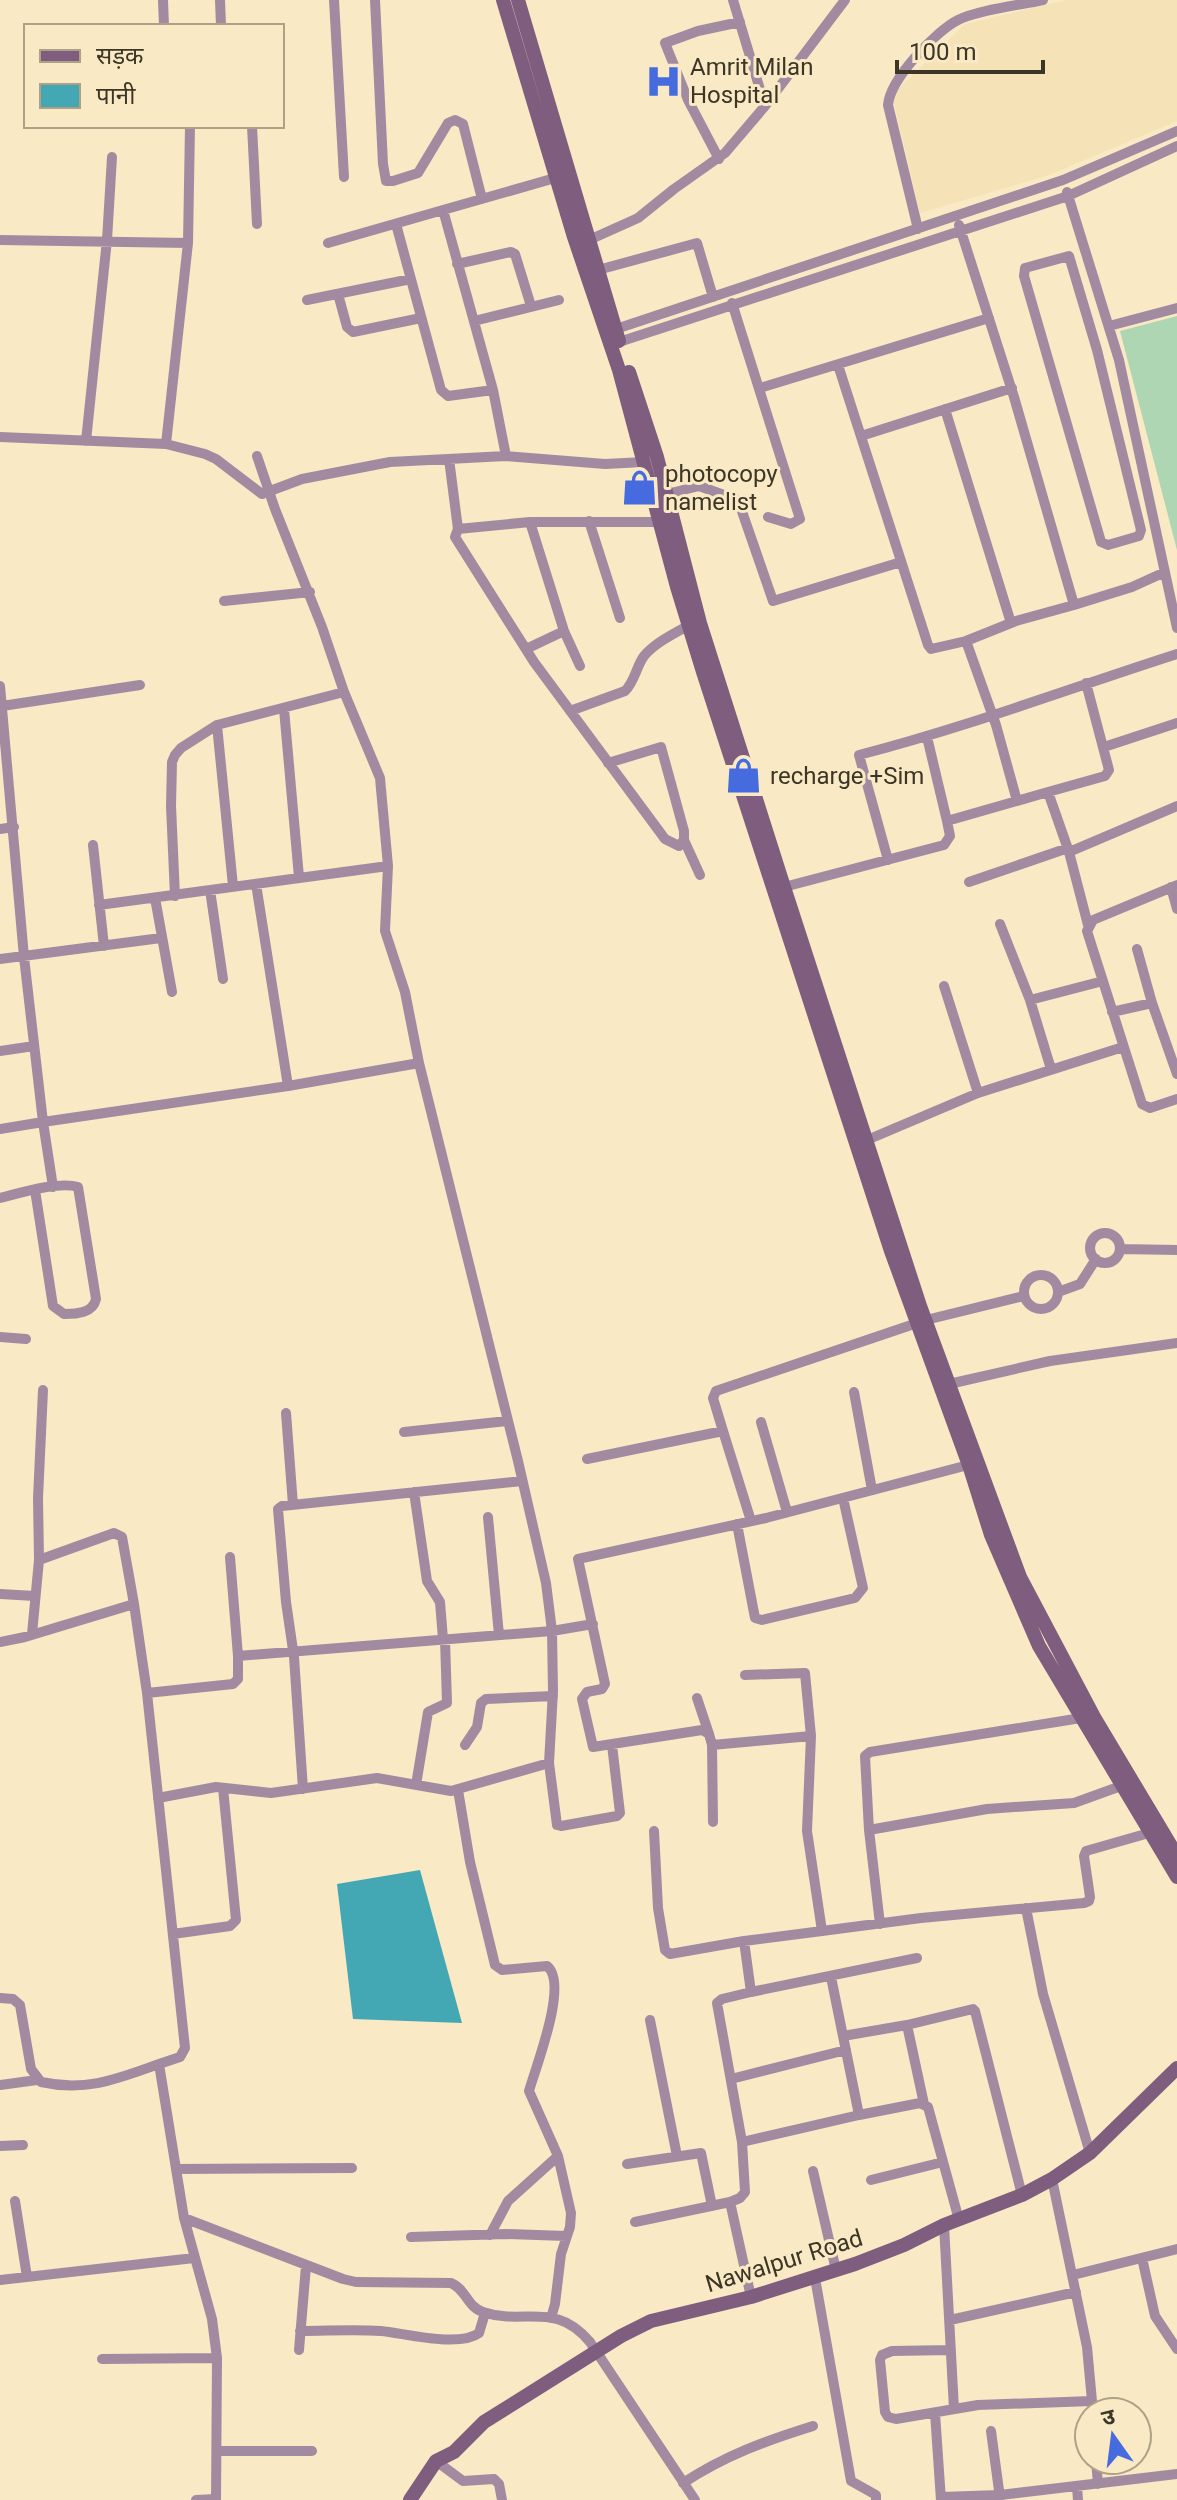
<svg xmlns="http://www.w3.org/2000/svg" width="1177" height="2500" viewBox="0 0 1177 2500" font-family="Roboto,'Noto Sans Devanagari',sans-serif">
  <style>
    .built { fill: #f5e2b6 }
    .green { fill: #afd6b2 }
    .water { fill: #43a7b4 }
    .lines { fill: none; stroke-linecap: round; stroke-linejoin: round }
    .street { stroke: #a28ba1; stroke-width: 10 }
    .secondary { stroke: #7e5d7e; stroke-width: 14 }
    .labels { text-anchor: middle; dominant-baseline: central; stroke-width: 6; stroke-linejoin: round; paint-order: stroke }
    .poi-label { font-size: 24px; fill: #3c3627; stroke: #f9e9c5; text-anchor: start }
    .street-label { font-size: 24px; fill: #3c3627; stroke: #f9e9c5 }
  </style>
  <rect width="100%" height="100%" fill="#f9e9c5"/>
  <path class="built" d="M1066,0H1177V121L1049,175L920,213L892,95L965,24Z"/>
  <path class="green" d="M1177,316V550L1120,331Z"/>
  <path class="water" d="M420,1870L462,2023L353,2019L337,1884Z"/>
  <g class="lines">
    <path class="street" d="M163,0L164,26
      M220,0L221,26
      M334,0L344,177
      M375,0L383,164L386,181H393L418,173L448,123L455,120L463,124L482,199
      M733,0L765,106
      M252,126L257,224
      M719,159L688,100L665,43L698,31L740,22
      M1067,192L1119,360L1177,628
      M396,224L441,390L448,396L493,390
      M959,225L1014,397L1074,605L1132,587L1165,572
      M918,229L888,105C890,79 936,31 958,20C977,10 1021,5 1043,0
      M0,240L188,243
      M589,240L638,218L674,189L725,153L765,106L845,0
      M328,243L443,210
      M1069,256L1097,350L1141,530L1139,536L1108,545L1101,542L1024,276L1025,268Z
      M457,264L511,252L515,254L531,306
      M598,270L697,243L713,297
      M338,294L347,327L353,332L421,318
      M307,300L411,279
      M732,303L800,519L791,524L768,517
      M474,321L559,300
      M1109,326L1177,308
      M616,329L1063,180L1177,131
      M619,342L1068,196L1177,146
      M838,365L928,645L931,649L966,641
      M760,388L989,318
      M945,409L1011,623
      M861,436L1012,388
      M0,437L166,444L205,454L216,459L262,494L302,479L390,462L506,456L605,464L644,462
      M86,441L107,240L112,157
      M166,444L188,243L190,126
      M257,456L275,509L322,627L344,692L380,778L388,866L385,931L405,992L419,1063
      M506,456L493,390L443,210L562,176
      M449,459L458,529
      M667,494L699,486L738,500L773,601L901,562
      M589,521L620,618
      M530,522L564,631L580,666
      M224,601L310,592
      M526,649L564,631
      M0,686L24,957L43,1122L0,1129
      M2,706L140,685
      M284,709L299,877
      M570,711L625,691C635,681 636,667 644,656C656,642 674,634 689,625
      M217,725L233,886
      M927,737L947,821
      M1104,747L1177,723
      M608,763L661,747L684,831V840L679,846L665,839L534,662L455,537L458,529L530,522H660
      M1048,792L1105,776L1109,770L1086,683
      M1017,801L996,725L966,641L1016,621L1074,605
      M0,829L14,827
      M684,840L700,875
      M93,845L104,946
      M1069,852L1088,925
      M888,860L859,755C967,727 1071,688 1177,654
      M969,882L1068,848
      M256,884L288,1086
      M1177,885L1093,920L1087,931L1142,1104L1150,1108L1177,1099
      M784,887L944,845L950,836L947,821L1048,792L1069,852L1177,806
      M1171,887L1177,909
      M210,890L223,979
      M175,896L171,806L172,762L175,755L181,748L217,725L344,692
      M155,898L172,992
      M99,905L388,866
      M1000,924L1030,1000L1051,1069
      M1137,949L1152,1003L1177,1074
      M0,959L161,938
      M944,986L978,1093
      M1030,1000L1103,981
      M1112,1012L1152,1003
      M0,1051L34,1046
      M867,1140L978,1093L1123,1047
      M53,1187L43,1122L288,1086L419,1063L518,1461L546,1583L552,1631L593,1624
      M0,1198C20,1193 59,1181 78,1187L96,1299C93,1313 77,1314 64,1314L53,1306L35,1190
      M1090 1248a15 15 0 1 1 30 0a15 15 0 1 1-30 0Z
      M1121,1249L1177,1250
      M1024 1292a17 17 0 1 1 34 0a17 17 0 1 1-34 0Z
      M1058,1292L1080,1284L1096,1259
      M0,1337L26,1339
      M949,1384L1050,1361L1177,1343
      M854,1392L872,1490
      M286,1413L293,1505
      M761,1422L787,1512
      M723,1431L713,1398L716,1391L926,1320L1024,1296
      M404,1432L507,1421
      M587,1459L723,1431L751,1521
      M414,1492L427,1581L440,1602L443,1639
      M488,1517L499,1635
      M737,1524L755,1618L762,1620L855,1598L863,1588L843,1498
      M230,1557L238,1656
      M0,1594L35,1596
      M134,1604L147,1693L185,2048L180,2057L159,2064
      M32,1634L39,1560L38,1498L43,1390
      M0,1642L25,1637L134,1604L122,1537L114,1533L39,1560
      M745,1675L805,1673L811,1736
      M147,1693L233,1684L238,1679V1656L552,1631L553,1691L549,1763L557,1825L561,1826L617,1816L620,1813L612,1745
      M697,1698L709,1734
      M465,1745L477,1727L481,1703L486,1699L553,1696
      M712,1745L713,1822
      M416,1785L428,1712L447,1703L445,1639
      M303,1789L294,1657L286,1602L278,1509L282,1506L522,1481
      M458,1790L470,1862L495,1965L502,1970L547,1966C569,1983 536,2066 529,2091L558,2156L571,2213L570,2227L561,2254L555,2304L551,2318
      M158,1798L216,1787L271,1793L377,1778L451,1791L549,1763
      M869,1830L987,1809L1074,1803L1121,1786
      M654,1831L658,1908L665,1950L670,1954L744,1941
      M1026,1908L1043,1994L1090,2153
      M880,1924L869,1830L865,1756L870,1752L1081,1718
      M822,1931L921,1918L1084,1903L1089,1901L1090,1897L1084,1856L1086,1851L1149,1833
      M173,1934L230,1926L236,1920L223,1788
      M751,1992L744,1941L822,1931L807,1831L811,1736L712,1745L709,1734L702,1730L593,1747L582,1699L587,1692L602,1689L605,1684L578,1559L766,1518L972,1464
      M0,1998L13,1999L20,2005L31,2069L41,2082C86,2092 117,2079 159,2064L184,2218L343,2279L356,2282L451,2283C466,2289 467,2307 483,2312C524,2326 555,2300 590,2342L695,2500
      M650,2020L677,2156
      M843,2036L907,2025
      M731,2079L846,2050
      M0,2085L37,2080
      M924,2104L907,2025L973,2009L975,2011L1022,2195
      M859,2115L920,2103L928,2107L959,2220
      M742,2142L859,2115L831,1977
      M0,2146L23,2145
      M627,2164L701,2153L712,2206
      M176,2169L352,2168
      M813,2171L836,2270
      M1052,2179L1087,2347L1093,2412
      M871,2180L943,2162
      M15,2201L27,2277
      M184,2218L212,2319L217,2358L216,2500
      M635,2222L730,2202
      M944,2225L954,2409
      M490,2235L508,2201L558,2156
      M411,2237L506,2234L566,2236
      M1142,2258L1155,2316L1177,2349
      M1073,2275L1177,2249
      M815,2278L851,2481L876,2495V2500
      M0,2280L194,2258
      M751,2297L730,2202L740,2198L745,2192L742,2142L717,2003L722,1999L751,1992L917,1958
      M950,2320L1076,2292
      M300,2331C327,2331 354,2329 381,2331C404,2333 459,2348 479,2333L485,2313
      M299,2350L306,2266
      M951,2350L892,2351L882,2355L880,2360L885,2412L888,2417L896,2419L978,2405L1092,2401
      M102,2359L217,2358
      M935,2413L941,2500
      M991,2431L1000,2498
      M217,2451H312
      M1096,2460L1098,2484
      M436,2461L463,2481L494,2479L499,2484L502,2500
      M683,2483C726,2455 765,2441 813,2426
      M1077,2487L1078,2500
      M941,2497L1000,2495L1177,2474
      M196,2500L216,2499"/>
    <path class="secondary" d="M503,0L574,237L619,370L677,587L703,672L891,1251L969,1465L991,1535L1039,1646L1177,1877
      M518,0L619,341
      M629,372L657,457L700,623L784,887L920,1306L1020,1577L1094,1717L1177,1856
      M410,2500L436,2461L454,2452L484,2422L621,2336L651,2321L751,2297L855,2264L904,2245L944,2225L1022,2195L1052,2179L1090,2153L1177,2068"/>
  </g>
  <defs>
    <symbol id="hospital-bare" viewBox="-9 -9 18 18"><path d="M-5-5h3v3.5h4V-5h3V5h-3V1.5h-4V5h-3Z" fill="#466bde" stroke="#f9e9c5" stroke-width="2.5" paint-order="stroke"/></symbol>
    <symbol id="shop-bare" viewBox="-9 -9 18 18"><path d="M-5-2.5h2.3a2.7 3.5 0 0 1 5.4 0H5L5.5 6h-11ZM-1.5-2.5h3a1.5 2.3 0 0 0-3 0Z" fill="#466bde" stroke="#f9e9c5" stroke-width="2.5" paint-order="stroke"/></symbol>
  </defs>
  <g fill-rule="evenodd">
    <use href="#hospital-bare" x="638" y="56" width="51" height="51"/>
    <use href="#shop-bare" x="614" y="462" width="51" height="51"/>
    <use href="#shop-bare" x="718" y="750" width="51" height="51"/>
  </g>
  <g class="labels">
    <g class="poi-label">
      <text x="690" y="67">Amrit Milan<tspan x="690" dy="28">Hospital</tspan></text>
      <text x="665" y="474">photocopy<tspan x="665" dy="28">namelist</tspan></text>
      <text x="770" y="776">recharge +Sim</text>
    </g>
    <g class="street-label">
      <text transform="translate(784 2261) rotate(-17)">Nawalpur Road</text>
    </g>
  </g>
  <rect x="24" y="24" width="260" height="104" fill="#f9e9c5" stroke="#ada186" stroke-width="2"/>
  <rect x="40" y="50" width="40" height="12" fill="#7e5d7e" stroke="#ada186" stroke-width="2"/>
  <text x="96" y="64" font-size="24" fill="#3c3627">सड़क</text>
  <rect x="40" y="84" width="40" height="24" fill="#43a7b4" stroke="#ada186" stroke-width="2"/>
  <text x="96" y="104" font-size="24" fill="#3c3627">पानी</text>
  <g transform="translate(1113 2436) rotate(346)"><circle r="38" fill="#f9e9c5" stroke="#ada186" stroke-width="2"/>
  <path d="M0-6L14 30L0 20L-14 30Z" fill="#466bde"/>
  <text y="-12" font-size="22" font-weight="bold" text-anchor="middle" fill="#3c3627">उ</text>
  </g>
  <path d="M897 60v12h146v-12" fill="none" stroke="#3c3627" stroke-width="4"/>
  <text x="909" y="60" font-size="24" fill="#3c3627" stroke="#f9e9c5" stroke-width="6" paint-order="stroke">100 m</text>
</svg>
